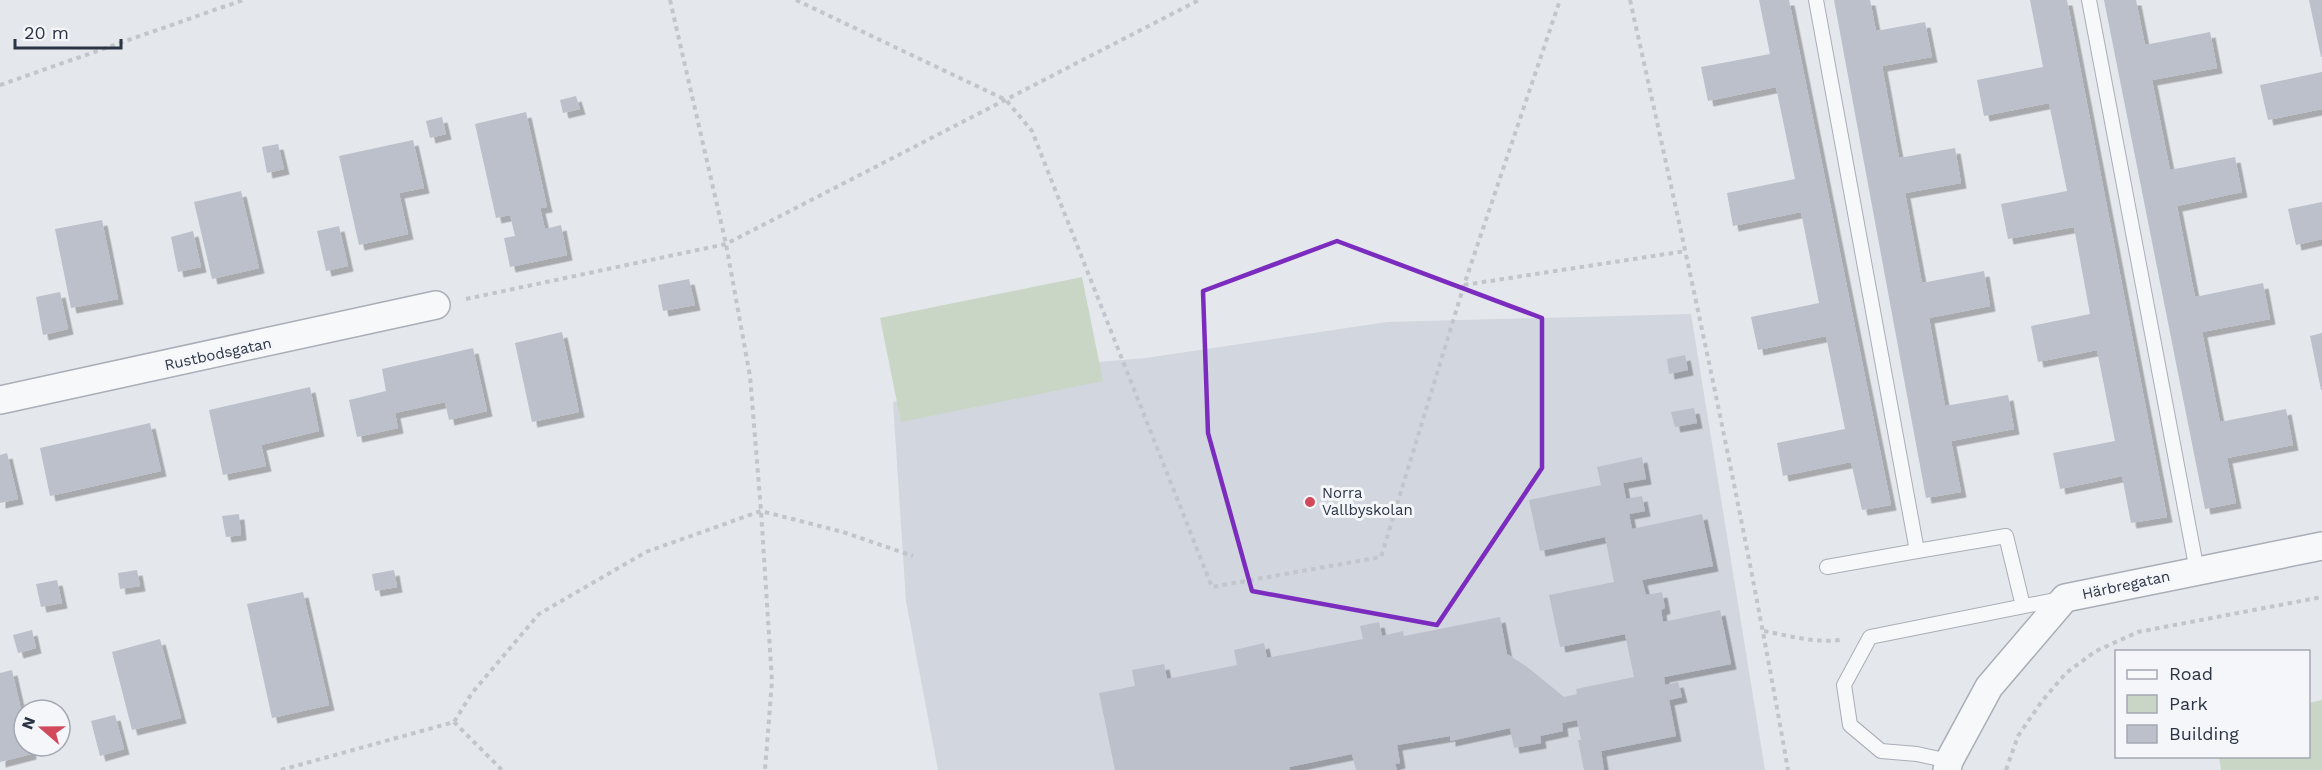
<svg xmlns="http://www.w3.org/2000/svg" width="2322" height="770" viewBox="0 0 2322 770" font-family="'Work Sans',sans-serif">
  <style>
    .built { fill: #d2d6de }
    .green { fill: #c9d6c5 }
    .building { fill: #bbc0ca; filter: url(#shadow) }
    .lines { fill: none; stroke-linecap: round; stroke-linejoin: round }
    .lane-casing { stroke: #a9aeb7; stroke-width: 16 }
    .street-casing { stroke: #a9aeb7; stroke-width: 30 }
    .path { stroke: #c2c5cb; stroke-width: 4; stroke-dasharray: 4.5 4.5; stroke-linecap: butt }
    .lane { stroke: #f7f8fa; stroke-width: 14 }
    .street { stroke: #f7f8fa; stroke-width: 27 }
    .marked { fill: none; stroke: #7b2cbf; stroke-width: 4.5; stroke-linejoin: round }
    .poi-dot { fill: #d1495b; stroke: #f4f6f9; stroke-width: 2 }
    .labels { text-anchor: middle; dominant-baseline: central; stroke-width: 6; stroke-linejoin: round; paint-order: stroke }
    .street-label { font-size: 15px; fill: #2b3445; stroke: #f4f6f9 }
    .poi-label { font-size: 15px; fill: #2b3445; stroke: #f4f6f9; text-anchor: start }
  </style>
  <defs>
    <filter id="shadow"><feDropShadow dx="5.5" dy="5.5" stdDeviation="0" flood-color="#0004"/></filter>
  </defs>
  <rect width="100%" height="100%" fill="#e4e7ec"/>
  <path class="built" d="M1691,314L1765,770H938L906,601L893,402L1029,368L1146,358L1387,322Z"/>
  <path class="green" d="M1082,277L1103,381L901,422L880,318Z
    M2322,700V770H2221L2219,757L2308,756L2309,703Z"/>
  <path class="building" d="M1759,0H1789L1891,505L1862,510L1851,462L1783,476L1777,443L1845,429L1826,336L1758,350L1751,317L1819,303L1801,212L1733,226L1727,193L1795,179L1776,87L1708,101L1701,67L1770,54Z
    M1834,0H1870L1876,31L1925,22L1932,57L1882,66L1899,158L1955,148L1961,183L1905,193L1922,283L1984,271L1990,306L1929,318L1945,406L2008,395L2014,429L1951,441L1961,492L1926,498Z
    M2030,0H2067L2167,517L2131,523L2122,476L2060,489L2053,453L2115,441L2097,350L2038,362L2031,326L2090,314L2074,227L2008,239L2001,204L2067,191L2049,103L1984,116L1977,80L2043,67Z
    M2104,0H2136L2145,45L2210,32L2217,68L2152,80L2170,170L2235,157L2242,192L2177,206L2195,297L2263,283L2270,319L2202,332L2220,422L2286,409L2293,445L2227,458L2236,503L2205,509Z
    M2309,0H2322V57H2321Z
    M2322,72V109L2268,120L2260,85Z
    M576,96L580,109L563,113L560,100Z
    M526,112L547,207L540,208L545,229L561,225L567,255L510,267L504,238L515,236L510,215L496,218L475,124Z
    M442,117L446,134L430,138L426,121Z
    M413,140L424,188L399,193L408,234L359,245L339,156Z
    M278,144L284,169L267,173L262,147Z
    M241,191L259,268L212,279L194,202Z
    M2322,202V239L2296,245L2288,209Z
    M102,220L118,299L71,308L55,229Z
    M339,226L348,266L326,271L317,231Z
    M193,231L201,267L178,272L171,237Z
    M689,279L695,305L663,311L658,285Z
    M60,292L68,329L43,335L36,297Z
    M562,332L579,412L532,422L515,343Z
    M2322,333V390H2321L2310,336Z
    M473,348L487,411L449,420L445,402L395,413L398,428L357,437L349,400L386,391L382,369Z
    M1685,355L1688,370L1669,374L1667,359Z
    M310,387L319,431L261,445L266,466L223,475L209,410Z
    M1694,408L1697,423L1675,427L1671,412Z
    M150,423L161,471L50,496L40,448Z
    M7,453L18,499L0,503V455Z
    M1642,457L1646,479L1623,483L1626,499L1642,496L1645,511L1629,514L1632,529L1702,514L1713,566L1642,580L1646,595L1662,592L1665,608L1661,610L1663,622L1720,610L1731,664L1664,677L1665,685L1678,682L1682,697L1669,700L1676,736L1601,751L1604,770H1584L1578,740H1581L1577,720L1562,723L1563,731L1540,736L1541,743L1514,748L1510,728L1450,741V736L1397,745L1400,763L1395,764L1397,770H1356L1352,754L1289,767L1290,770H1115L1099,693L1135,686L1132,670L1164,664L1167,679L1237,665L1234,650L1264,643L1267,658L1363,639L1360,626L1379,622L1382,636L1403,631L1404,636L1500,617L1507,654L1526,666L1564,697L1577,694L1576,689L1634,677L1625,634L1560,647L1549,595L1614,582L1605,537L1540,551L1529,500L1601,485L1597,467Z
    M239,514L241,535L226,537L222,516Z
    M137,570L140,586L120,589L118,573Z
    M394,570L397,587L375,591L372,574Z
    M57,580L62,603L41,607L36,584Z
    M303,592L329,705L272,718L247,604Z
    M32,630L36,648L18,653L13,635Z
    M160,639L181,718L132,730L112,652Z
    M12,670L24,723V746H30L31,754L0,762V673Z
    M115,715L124,749L100,756L91,721Z"/>
  <g class="lines">
    <defs>
      <path id="lane" d="M1816,0L1917,551L2006,536L2023,606
        M2089,0L2197,571
        M1827,567L1917,551
        M1949,761L1917,754L1881,751L1850,725L1844,685L1870,637L2060,599"/>
      <path id="street" d="M0,400L436,305
        M1947,770L1949,761L1989,687L2065,598L2322,546"/>
    </defs>
    <use href="#lane" class="lane-casing"/>
    <use href="#street" class="street-casing"/>
    <path class="path" d="M670,0L726,244L750,376L761,511L772,681L765,770
      M796,0L1006,100L1032,131L1212,587L1381,557L1464,285L1560,0
      M1630,0C1687,256 1743,512 1788,770
      M0,85L243,0
      M1464,285L1686,251
      M466,299L726,244L1199,0
      M1764,631C1789,636 1815,643 1840,640
      M454,722L502,770
      M281,770L454,722L472,693L539,614L646,552L761,511L843,532L913,556
      M2006,770L2018,736L2042,701L2066,673L2096,651L2138,632L2322,597"/>
    <use href="#lane" class="lane"/>
    <use href="#street" class="street"/>
  </g>
  <path class="marked" d="M1337,241L1542,318V468L1437,625L1252,591L1208,433L1203,291Z"/>
  <circle class="poi-dot" cx="1310" cy="502" r="6"/>
  <g class="labels">
    <g class="street-label">
      <text transform="translate(218 354) rotate(-12)">Rustbodsgatan</text>
      <text transform="translate(2126 585) rotate(-12)">Härbregatan</text>
    </g>
    <g class="poi-label">
      <text x="1322" y="493">Norra<tspan x="1322" dy="17">Vallbyskolan</tspan></text>
    </g>
  </g>
  <rect x="2115" y="650" width="195" height="108" fill="#f4f6f9" stroke="#a4a8b1" stroke-width="1.5"/>
  <rect x="2127" y="670" width="30" height="9" fill="#f7f8fa" stroke="#a4a8b1" stroke-width="1.5"/>
  <text x="2169" y="680" font-size="18" fill="#2b3445">Road</text>
  <rect x="2127" y="695" width="30" height="18" fill="#c9d6c5" stroke="#a4a8b1" stroke-width="1.5"/>
  <text x="2169" y="710" font-size="18" fill="#2b3445">Park</text>
  <rect x="2127" y="725" width="30" height="18" fill="#bbc0ca" stroke="#a4a8b1" stroke-width="1.5"/>
  <text x="2169" y="740" font-size="18" fill="#2b3445">Building</text>
  <g transform="translate(42 728) rotate(290)"><circle r="28" fill="#f4f6f9" stroke="#a4a8b1" stroke-width="1.5"/>
  <path d="M0-4.5L10 22L0 15L-10 22Z" fill="#d1495b"/>
  <text y="-9" font-size="16" font-weight="bold" text-anchor="middle" fill="#2b3445">N</text>
  </g>
  <path d="M15 39v9h106v-9" fill="none" stroke="#2b3445" stroke-width="3"/>
  <text x="24" y="39" font-size="18" fill="#2b3445" stroke="#f4f6f9" stroke-width="4.5" paint-order="stroke">20 m</text>
</svg>
